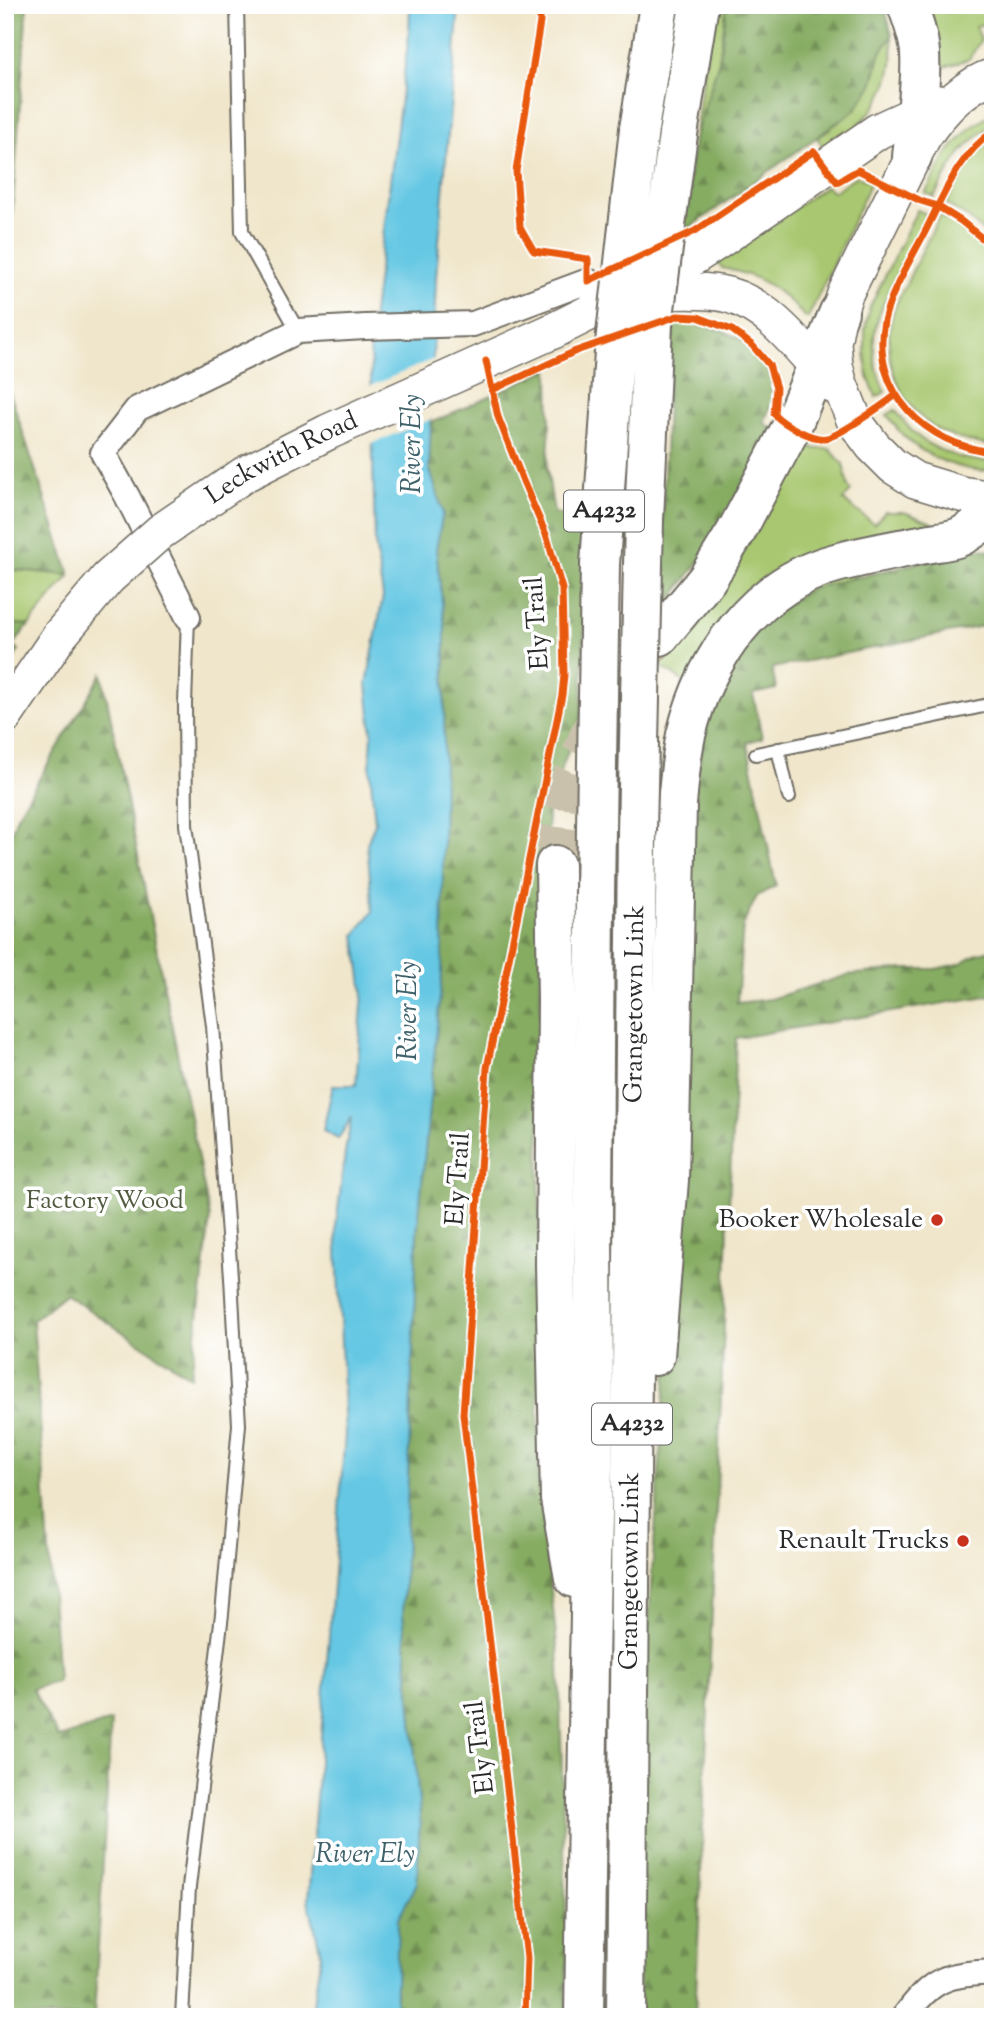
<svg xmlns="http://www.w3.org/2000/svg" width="998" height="2022" viewBox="0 0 998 2022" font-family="'Sorts Mill Goudy',serif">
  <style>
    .green { fill: #a8c76f; stroke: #6a794d; stroke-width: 2 }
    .forest { fill: url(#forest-firs); stroke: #586c46; stroke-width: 2 }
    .water { fill: #65c7e3; stroke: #487987; stroke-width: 2 }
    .pier { fill: #f0e6cb }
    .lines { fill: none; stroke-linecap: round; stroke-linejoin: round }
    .primary-tunnel { stroke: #c9c1ab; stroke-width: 38; stroke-dasharray: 38 19; stroke-linecap: butt }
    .service-casing { stroke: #706c63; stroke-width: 16 }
    .minor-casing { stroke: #706c63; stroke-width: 28 }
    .secondary-casing { stroke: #706c63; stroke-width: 38 }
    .primary-casing { stroke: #706c63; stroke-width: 42 }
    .service { stroke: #fff; stroke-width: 12 }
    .minor { stroke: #fff; stroke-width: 24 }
    .secondary { stroke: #fff; stroke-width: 35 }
    .primary { stroke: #fff; stroke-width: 38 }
    .secondary-bridge-casing { stroke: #706c63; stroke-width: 38; stroke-linecap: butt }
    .primary-bridge-casing { stroke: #706c63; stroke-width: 42; stroke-linecap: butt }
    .secondary-bridge { stroke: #fff; stroke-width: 35 }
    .primary-bridge { stroke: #fff; stroke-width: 38 }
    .cycleway-casing { stroke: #fff; stroke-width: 11 }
    .cycleway { stroke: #e8590c; stroke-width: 7 }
    .poi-dot { fill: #c8321e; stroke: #fff; stroke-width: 2.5 }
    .labels { text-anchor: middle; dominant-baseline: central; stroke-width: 7; stroke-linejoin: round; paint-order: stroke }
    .shield { fill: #fff; stroke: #6b6b6b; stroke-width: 2 }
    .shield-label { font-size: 24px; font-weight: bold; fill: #2b2b2b }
    .street-label { font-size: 26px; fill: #2b2b2b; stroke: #fff }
    .park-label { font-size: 26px; fill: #505a3f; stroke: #fff }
    .poi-label { font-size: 26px; fill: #2b2b2b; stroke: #fff; text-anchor: end }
    .water-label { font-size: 28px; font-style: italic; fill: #3f626b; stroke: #fff }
  </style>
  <defs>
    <pattern id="forest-firs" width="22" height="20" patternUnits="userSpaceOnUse" patternTransform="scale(1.75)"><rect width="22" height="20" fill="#86ac62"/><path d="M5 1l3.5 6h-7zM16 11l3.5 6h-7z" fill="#6e8c51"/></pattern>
  </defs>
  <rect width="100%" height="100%" fill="#fff"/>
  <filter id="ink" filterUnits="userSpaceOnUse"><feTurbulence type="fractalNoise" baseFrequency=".0143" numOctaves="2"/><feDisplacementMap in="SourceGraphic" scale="14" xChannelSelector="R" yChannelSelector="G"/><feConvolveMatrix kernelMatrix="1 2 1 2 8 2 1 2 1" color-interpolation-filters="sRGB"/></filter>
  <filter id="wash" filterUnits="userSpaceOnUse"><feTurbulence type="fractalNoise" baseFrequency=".00686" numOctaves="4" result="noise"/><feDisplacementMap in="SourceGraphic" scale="28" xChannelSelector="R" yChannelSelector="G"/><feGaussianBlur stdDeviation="1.57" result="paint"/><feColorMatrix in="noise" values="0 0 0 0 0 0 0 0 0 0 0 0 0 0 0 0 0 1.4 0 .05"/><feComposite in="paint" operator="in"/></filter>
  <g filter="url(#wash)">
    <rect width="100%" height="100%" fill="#f0e6cb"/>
    <path class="green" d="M714,5H727L719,61L694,140Z
      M929,5H942L946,12L980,5H993V22L976,26L981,40L969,59L945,67L941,63L939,44Z
      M892,36C892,45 893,55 892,64C886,105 858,128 826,151L817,138L855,110L872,85L881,52Z
      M993,113V124C960,147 953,163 934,197L925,193L948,152L969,129Z
      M993,139V240L967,217L946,204C960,177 970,159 993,139Z
      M856,176L871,182L808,318L804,316C779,288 759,275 722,268L718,263L826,186L833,192Z
      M917,210L927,214C917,234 907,254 898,273C876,317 863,344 885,392L876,397L868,377L865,353V329L870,307Z
      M940,215C960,227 974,243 993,255V446C973,443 948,437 932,426C898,402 882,357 892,317C895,303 903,290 909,278C919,257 930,236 940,215Z
      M895,410C901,417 906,425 912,431C931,450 966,463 993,461V471C963,472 926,458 905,437C898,431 893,422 887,415Z
      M801,442L816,449H830L843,464L848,486L851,491L843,500L874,524L885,512H904L930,522L933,524L688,685L658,664L659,656Z
      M5,569L70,575L29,625L5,623Z"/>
    <path class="forest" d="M5,5H27L5,318Z
      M727,5H884L892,36L881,52L872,85L855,110L682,233L694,140L719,61Z
      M681,322C722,324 777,348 772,397C771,406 767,414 764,423L774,429L712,544L659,616L667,400L674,323Z
      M549,369L550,427L547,468L554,513L587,521L582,716L549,801L542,906L540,1047L538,1474L559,1663L567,1957L566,2017H395L398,1918L417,1883L420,1815L403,1614L417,1234L442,974L445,629L436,549L443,513L429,468L431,423Z
      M5,378L70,575L5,569Z
      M975,549L993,550V624L772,668L776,689L753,694L762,738L747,742L776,886L757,896L743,925L737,1003L770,999L848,975L905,969H935L959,964L977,954L993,949V995L736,1038L695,2017H638L642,1759L650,1600L668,1349L690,806L714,691L761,621L813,588Z
      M5,623L29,625L13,645L19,650L5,673Z
      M102,674L210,1218L191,1377L65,1294L33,1320L58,1681L32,1689L59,1738L111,1721L94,2017H5V852L17,816Z"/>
    <path class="water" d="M410,5H459L436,277L429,467L443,513L436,549L445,629L442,974L417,1234L403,1614L420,1815L417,1883L398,1918L395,2017H311L321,1954L308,1900L345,1434L336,1226L346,1146L352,1117L338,1139L323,1131L333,1085H356L363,992L355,935L373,911L367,844L375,823L370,768L372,735L367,684L383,596L375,543L370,337L409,35Z"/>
    <path class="pier" d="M436,358L434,418L369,445L368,387Z"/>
  </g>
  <g filter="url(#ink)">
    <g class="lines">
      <path class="primary-tunnel" d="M555,865L563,799L589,734L624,676L655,642"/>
      <defs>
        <path id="service" d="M237,5L242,232L298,331
          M778,749L789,797
          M756,754L993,704
          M182,2017L189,1887L222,1614L239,1425L231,1277L213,1026L186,825L185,704L188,617"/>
        <path id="minor" d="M188,617L127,496L103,453L137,409L298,331L365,327L473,324L588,281L597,309
          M904,2017C934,1977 945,1975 993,1972"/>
        <path id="secondary" d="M993,76C963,86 940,112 923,137L845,294L839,312L833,343L835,365L839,382L855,422L873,446L893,466L915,480L961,494L993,499
          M639,293C666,292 693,289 719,293C767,300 803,352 834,386
          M553,331L669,273L717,242L878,131L939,103
          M5,716L60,635"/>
        <g id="primary">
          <path d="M907,5C913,21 919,37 920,53C922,87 915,123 912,157"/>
          <path d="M639,129L659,5"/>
          <path d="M678,134L699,5"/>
          <path d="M660,636L707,579L736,532L792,426L839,312"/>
          <path d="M555,865L557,1000L555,1264L560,1499L574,1578"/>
          <path d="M655,1356L669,1180L677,804C679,781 681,758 686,735C705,657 756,584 836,563C866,555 896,550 925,544C936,542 947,541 957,538C970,533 981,522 993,515"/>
          <path d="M584,2017L589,1663L594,1417L593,1218L595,895"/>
          <path id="s1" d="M626,2017C631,1622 632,1227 637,832"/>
        </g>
      </defs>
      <use href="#service" class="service-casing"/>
      <use href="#minor" class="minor-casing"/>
      <use href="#secondary" class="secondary-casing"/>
      <use href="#primary" class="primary-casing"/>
      <use href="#service" class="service"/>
      <use href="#minor" class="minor"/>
      <use href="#secondary" class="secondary"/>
      <use href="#primary" class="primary"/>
      <defs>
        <g id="secondary-bridge">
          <path id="s2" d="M60,635L108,578L160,532L245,474L328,432L553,331"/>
        </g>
        <path id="primary-bridge" d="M637,832L644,520L653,324L678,134
          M595,895L600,565L614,352L639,129"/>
      </defs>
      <use href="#secondary-bridge" class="secondary-bridge-casing"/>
      <use href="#primary-bridge" class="primary-bridge-casing"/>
      <use href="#secondary-bridge" class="secondary-bridge"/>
      <use href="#primary-bridge" class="primary-bridge"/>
      <defs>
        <path id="cycleway" d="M540,5V22L516,171L520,227L534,251L588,259V281L695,231L814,151L837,182L858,170L921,201L937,206L961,221L993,247
          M993,132C960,153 944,194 927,228C913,256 891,290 884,321C870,392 926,445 993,452
          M486,361L498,417L523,481L547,537L562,589L564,675L562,695L487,1068L463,1414L527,1958L525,2017
          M492,390L576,351L677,316L698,317L732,330L752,345L769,365L776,388L774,414C783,424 813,441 827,438C840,435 883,405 896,395"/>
      </defs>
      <use href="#cycleway" class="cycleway-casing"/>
      <use href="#cycleway" class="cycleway"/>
    </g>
  </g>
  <g class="poi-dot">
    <circle cx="937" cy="1220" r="7"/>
    <circle cx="963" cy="1541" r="7"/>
  </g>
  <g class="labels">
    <g class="shield">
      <rect x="564" y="490.5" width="80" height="41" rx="5"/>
      <rect x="592" y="1403.5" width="80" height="41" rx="5"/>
    </g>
    <g class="shield-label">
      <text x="604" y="511">A4232</text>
      <text x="632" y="1424">A4232</text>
    </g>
    <g class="street-label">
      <text stroke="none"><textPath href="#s2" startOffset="287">Leckwith Road</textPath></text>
      <text transform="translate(538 623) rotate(-94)">Ely Trail</text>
      <text stroke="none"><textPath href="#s1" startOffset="1013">Grangetown Link</textPath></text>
      <text transform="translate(459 1179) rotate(-86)">Ely Trail</text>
      <text stroke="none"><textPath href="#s1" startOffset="446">Grangetown Link</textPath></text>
      <text transform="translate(481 1747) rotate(-97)">Ely Trail</text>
    </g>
    <g class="park-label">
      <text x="105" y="1201">Factory Wood</text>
    </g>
    <g class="poi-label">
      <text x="923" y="1220">Booker Wholesale</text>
      <text x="949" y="1541">Renault Trucks</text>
    </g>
    <g class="water-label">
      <text transform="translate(413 444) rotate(-90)">River Ely</text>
      <text transform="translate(409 1011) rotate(-90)">River Ely</text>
      <text x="365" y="1855">River Ely</text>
    </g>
  </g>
  <rect width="998" height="2022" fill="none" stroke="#fff" stroke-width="28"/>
</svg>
